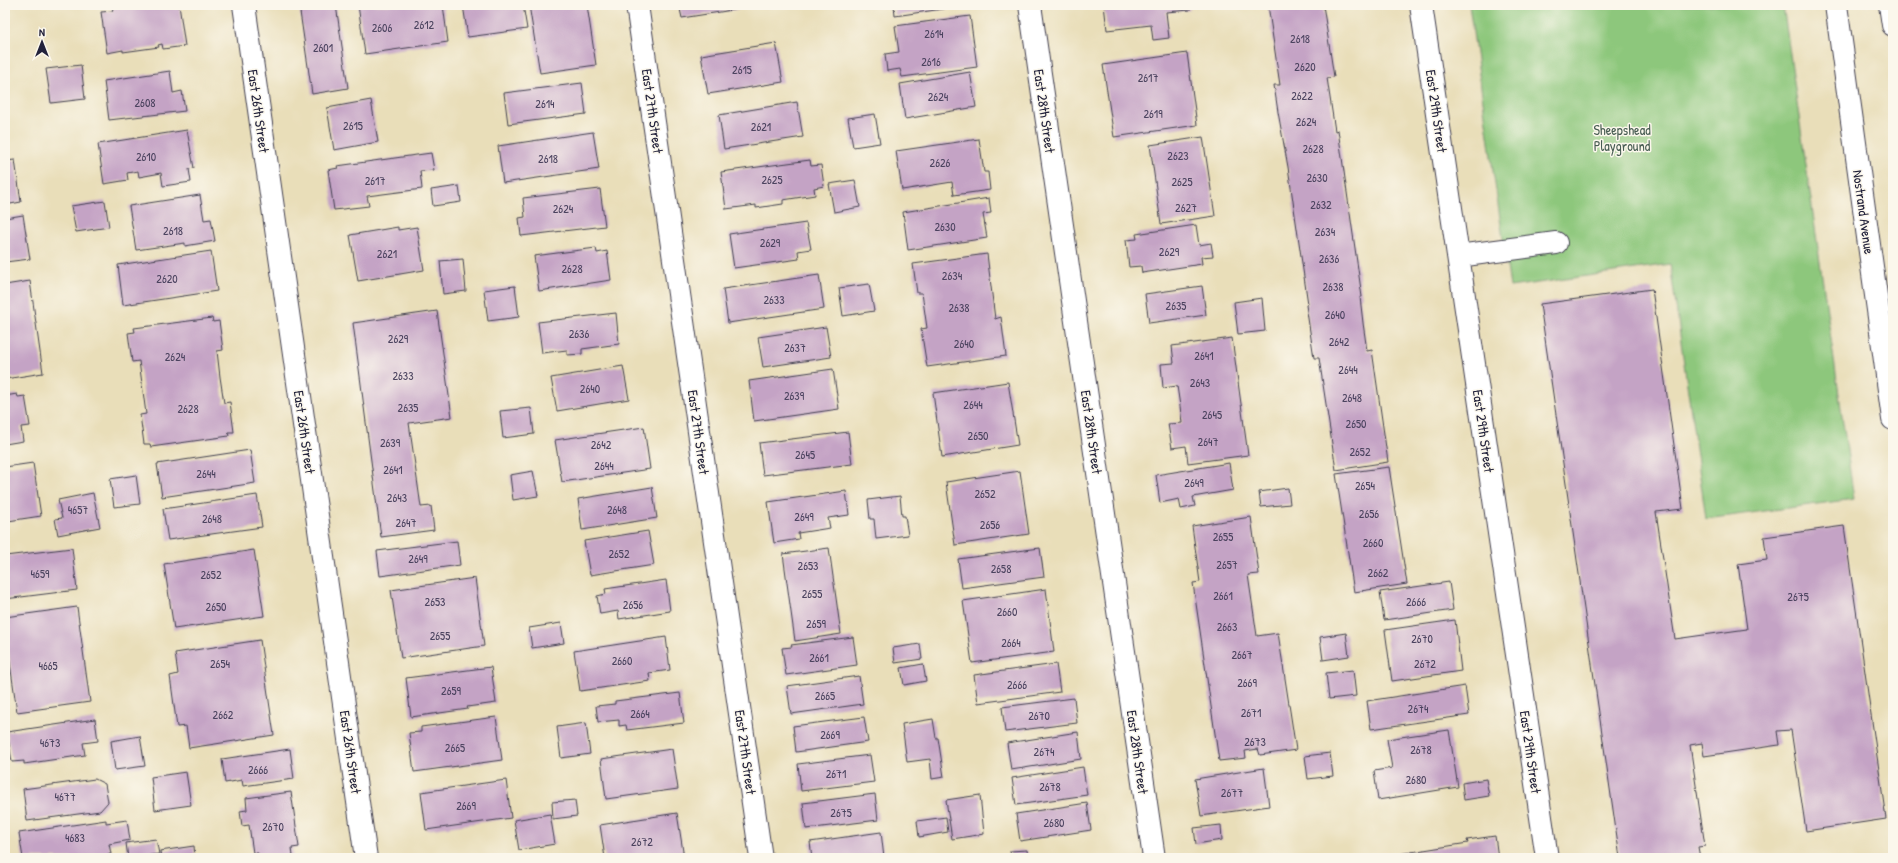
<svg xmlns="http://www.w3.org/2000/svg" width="1898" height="863" viewBox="0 0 1898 863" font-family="'Patrick Hand',sans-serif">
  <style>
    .green { fill: #8dc77c; stroke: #58745c }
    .building { fill: #c4a3c5 }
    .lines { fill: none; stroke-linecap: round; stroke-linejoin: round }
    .minor-casing { stroke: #403e4e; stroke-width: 24 }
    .major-casing { stroke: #403e4e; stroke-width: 24 }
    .minor { stroke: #fff; stroke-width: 22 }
    .major { stroke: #fff; stroke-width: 22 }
    .labels { text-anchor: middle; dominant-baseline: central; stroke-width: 3; stroke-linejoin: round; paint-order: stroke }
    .number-label { font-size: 12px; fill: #4a425e }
    .street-label { font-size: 14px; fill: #22223b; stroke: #fbf7ec }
    .park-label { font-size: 14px; fill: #475c52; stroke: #fbf7ec }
  </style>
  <rect width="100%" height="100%" fill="#fbf7ec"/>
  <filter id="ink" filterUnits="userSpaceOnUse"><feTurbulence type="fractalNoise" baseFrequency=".025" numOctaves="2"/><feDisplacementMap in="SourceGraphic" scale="8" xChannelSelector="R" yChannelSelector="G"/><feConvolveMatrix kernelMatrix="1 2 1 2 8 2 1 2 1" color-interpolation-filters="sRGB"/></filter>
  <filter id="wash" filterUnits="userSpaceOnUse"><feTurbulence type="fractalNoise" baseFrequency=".012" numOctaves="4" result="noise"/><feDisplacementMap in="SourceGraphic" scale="16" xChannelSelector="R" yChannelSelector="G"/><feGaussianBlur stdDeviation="0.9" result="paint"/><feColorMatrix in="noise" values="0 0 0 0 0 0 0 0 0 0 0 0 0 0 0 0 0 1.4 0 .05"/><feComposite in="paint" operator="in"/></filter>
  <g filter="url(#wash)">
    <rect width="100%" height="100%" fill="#e9deb9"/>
    <path class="green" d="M1469,5H1783L1854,499L1706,519L1670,264L1510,287Z"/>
    <g id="blocks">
      <path class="building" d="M120,5H144V8L153,7V5H179L185,46L163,49L162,44L158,45L159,47L123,52V50L107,53L101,12L113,11L112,6Z
        M299,5H336L348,88L312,94Z
        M358,5H443L448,42L365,54Z
        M463,5H523L527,29L468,37Z
        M529,5H587L596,65L540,73Z
        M679,5H738L739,9L682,18Z
        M894,5H948L949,8L895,16Z
        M1104,5H1189L1190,10L1166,12L1169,38L1153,40L1151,25L1107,30Z
        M1268,5H1323L1334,77L1327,78L1335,131L1338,130L1362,297H1360L1363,323L1367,351L1372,350L1388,462L1336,470L1319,358H1314L1306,305L1308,304L1288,167L1278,112L1274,85H1280Z
        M970,16L977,67L902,77L900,69L887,71L885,54L899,52L895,26Z
        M776,43L783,82L708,94L701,55Z
        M1187,53L1197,125L1114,137L1103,65Z
        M81,65L85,99L51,103L46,69Z
        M170,71L173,93L182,91L185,111L109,120L104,81Z
        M970,72L976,107L905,119L900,84Z
        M582,83L586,114L508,124L504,93Z
        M371,100L378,142L334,150L327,108Z
        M797,102L803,137L724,149L719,115Z
        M875,114L880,143L853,147L848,118Z
        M187,130L194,168L189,169L191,182L163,186L161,173L139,177L138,171L127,173L128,180L104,184L98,144Z
        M593,132L599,169L503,183L498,146Z
        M1203,137L1215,216L1161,224L1150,145Z
        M979,139L984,172H988L990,190L954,195L952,182L902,190L896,151Z
        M431,153L434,170L420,171L422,189L367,196L369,206L334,210L328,170L338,168L337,166Z
        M15,160L21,202L5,205V161Z
        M810,160L811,166L821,165L824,186L814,188L815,195L783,200V204L756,208V205L726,209L721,172Z
        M855,180L860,207L834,212L829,184Z
        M459,186L461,202L433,206L431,190Z
        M600,189L605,226L521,236L519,218L525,217L523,198Z
        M200,195L204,220L211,219L215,241L185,246V243L136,250L129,206Z
        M989,198L991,213L983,214L987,238L908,250L903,212Z
        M105,201L109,227L76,232L71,206Z
        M23,215L30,259L5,262V218Z
        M806,223L811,249L798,251L799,259L734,268L729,234Z
        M1196,225L1199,245L1211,243L1213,256L1201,257L1202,264L1142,273L1141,266L1129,267L1126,240L1137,239L1136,234Z
        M398,227V230L417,227L424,270L358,281L350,235Z
        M596,248L597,253L607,251L611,280L539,291L534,256Z
        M211,251L217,291L123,305L118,265Z
        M987,254L995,319L1001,317L1006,356L927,367L921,329L927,328L922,293H917L913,264Z
        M463,259L466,291L443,294L440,261Z
        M819,275L824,309L728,323L723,289Z
        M30,281L43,373L5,379V285Z
        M869,284L874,311L843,316L839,288Z
        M515,286L519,317L488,321L484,290Z
        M1202,286L1206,315L1149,323L1145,294Z
        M1652,289L1683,509L1656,512L1675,639L1747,629L1738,564L1767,560L1764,537L1844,526L1886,819L1806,831L1791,730L1777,731L1779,745L1704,756L1702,743L1690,745L1705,846L1698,847L1700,858H1620L1540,304Z
        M1262,298L1265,331L1238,334L1234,302Z
        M437,311L452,417L409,423L421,507L431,506L434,530L381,537L353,323Z
        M616,313L619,344L582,349V354L567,355V350L542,353L538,322Z
        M212,318L213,322L219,321L223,350L217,351L220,377L224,403L230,402L234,432H228L229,436L151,447L150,444H144L140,415L146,414L139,361L132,362L128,333L135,332L134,328Z
        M826,327L831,357L763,367L758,337Z
        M1232,338L1248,455L1188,463L1186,446L1172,448L1168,424L1182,423L1180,406L1177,386L1163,388L1161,364L1174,363L1172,346Z
        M623,366L629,399L557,411L551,378Z
        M833,369L839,409L754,421L749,381Z
        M1008,382L1018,445L942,457L933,393Z
        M17,394L18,397L25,396L30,426L21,427L23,441L5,444V396Z
        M531,408L534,434L503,438L500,411Z
        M644,427L650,469L562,482L555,440Z
        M848,432L852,464L763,475L759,443Z
        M250,450L255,483L162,497L157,464Z
        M33,463L41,516L8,521L7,517H5V467Z
        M1229,463L1233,490L1193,497L1195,506L1181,509L1179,499L1160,503L1156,475Z
        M1389,467L1407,584L1354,592L1336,474Z
        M533,471L538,496L513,500L510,475Z
        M1020,471L1029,534L955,545L946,482Z
        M136,475L140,504L114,507L110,479Z
        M652,487L657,518L582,530L578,499Z
        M1288,488L1290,504L1261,507L1259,492Z
        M846,491L849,515L828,518L830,528L798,533L799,539L774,543L768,502Z
        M93,493L100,527L58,535L55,519L62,518L58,500Z
        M257,495L262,527L168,540L163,509Z
        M900,496L902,516H905L908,535L876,539L874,519H870L868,500Z
        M1251,517L1259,574L1248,575L1257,636L1278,633L1296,750L1260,755L1258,749L1245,751L1246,758L1219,761L1193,583L1200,582L1192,526Z
        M648,531L654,565L590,575L584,541Z
        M457,541L460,565L380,576L377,551Z
        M72,548L77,590L5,599V556Z
        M829,548L841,634L795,641L783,554Z
        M1040,548L1044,577L962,588L958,559Z
        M254,550L264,616L174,629L164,564Z
        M475,578L484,646L401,658L391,590Z
        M666,580L670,611L619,619L618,611L600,614L597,596L606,594L605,589Z
        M1449,582L1453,610L1384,620L1380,592Z
        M1046,589L1054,652L972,663L963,601Z
        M77,607L90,702L17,712L5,628V617Z
        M1455,620L1461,671L1392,681L1385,630Z
        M561,623L564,643L532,648L529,628Z
        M1346,633L1349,656L1323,660L1320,637Z
        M666,637L670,670L649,673L650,681L580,691L574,651Z
        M853,637L857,665L786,675L782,648L792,647L791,645Z
        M260,640L274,735L189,748L186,726L177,727L170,676L178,674L175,653Z
        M920,644L922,659L895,663L893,648Z
        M923,664L926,681L904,685L901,668Z
        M1056,664L1060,692L978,703L974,675Z
        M491,667L496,703L467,707L468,709L411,717L406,678Z
        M1353,670L1356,696L1329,699L1326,673Z
        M859,676L863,704L791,714L787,686Z
        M1465,686L1469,715L1371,729L1367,701Z
        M680,693L684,723L627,730L626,725L619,726V720L598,722L596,706L615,704V701Z
        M1074,698L1077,723L1005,732L1002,707Z
        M496,717L502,760L414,772L409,733L421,732V727Z
        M864,717L868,742L796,752L793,726Z
        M95,719L98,741L83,743L85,755L24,764V761L12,762L7,732Z
        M933,719L936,738H938L944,777L932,779L930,759L907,762L902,724Z
        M586,723L590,754L561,758L557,727Z
        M1449,730L1458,787L1378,800L1374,771L1392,768L1387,739Z
        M1078,732L1081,759L1011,770L1007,743Z
        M140,736L145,766L115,770L111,741Z
        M290,749L294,779L243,786L242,780L225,783L222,759Z
        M672,749L678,789L606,799L601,759Z
        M1330,753L1333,776L1308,779L1305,756Z
        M870,755L874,782L801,791L798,764Z
        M1083,767L1087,795L1016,805L1012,778Z
        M1264,768L1269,806L1201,816L1195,779Z
        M186,772L191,805L155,810L151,777Z
        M95,779L105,784L108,802L100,811L27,821L23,789Z
        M1486,779L1489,796L1464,800L1462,783Z
        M506,780L511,818L426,830L421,792Z
        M291,792L299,847L292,848L293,856L259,858L258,853H253L249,825L242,826L240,811L247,810L246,798Z
        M875,794L878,820L806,829L803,803Z
        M980,795L984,834L952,839L946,800Z
        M575,800L577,816L553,819L552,802Z
        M1087,803L1091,830L1020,841L1016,814Z
        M677,813L684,858H605L600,825Z
        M550,814L555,844L519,850L514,820Z
        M946,817L948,832L919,837L917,821Z
        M106,820V823L127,820L130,840L109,844L111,854L79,858H23L19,833Z
        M1221,825L1222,840L1196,844L1194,828Z
        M881,832L884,858H812L810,842Z
        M1495,836L1498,858H1373L1468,843L1467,840Z
        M156,839L159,854L128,858L126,843Z
        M194,846L195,858H161L160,851Z
        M1027,850L1028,858H1011L1010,851Z"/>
    </g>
  </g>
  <g filter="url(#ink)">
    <use href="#blocks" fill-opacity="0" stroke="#403e4e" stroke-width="1"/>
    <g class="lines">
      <defs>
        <path id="minor" d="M244,5L366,858
          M637,5L761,858
          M1030,5L1154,858
          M1421,5L1547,858
          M1458,256L1556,243"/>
        <path id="major" d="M1836,5L1893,419
          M1890,5L1893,25"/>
      </defs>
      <use href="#minor" class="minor-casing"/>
      <use href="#major" class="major-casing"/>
      <use href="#minor" class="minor"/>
      <use href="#major" class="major"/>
    </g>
  </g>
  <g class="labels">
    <g class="number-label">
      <text x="424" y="24">2612</text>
      <text x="382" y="27">2606</text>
      <text x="934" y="33">2614</text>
      <text x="1300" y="38">2618</text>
      <text x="323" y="47">2601</text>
      <text x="931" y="61">2616</text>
      <text x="1305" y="66">2620</text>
      <text x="742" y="69">2615</text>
      <text x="1148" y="77">2617</text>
      <text x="1302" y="95">2622</text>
      <text x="938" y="96">2624</text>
      <text x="145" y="102">2608</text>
      <text x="545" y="103">2614</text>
      <text x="1153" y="113">2619</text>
      <text x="1306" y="121">2624</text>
      <text x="353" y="125">2615</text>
      <text x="761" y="126">2621</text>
      <text x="1313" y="148">2628</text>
      <text x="1178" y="155">2623</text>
      <text x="146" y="156">2610</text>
      <text x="548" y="158">2618</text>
      <text x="940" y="162">2626</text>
      <text x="1317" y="177">2630</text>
      <text x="772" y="179">2625</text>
      <text x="375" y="180">2617</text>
      <text x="1182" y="181">2625</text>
      <text x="1321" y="204">2632</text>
      <text x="1186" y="207">2627</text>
      <text x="563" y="208">2624</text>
      <text x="945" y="226">2630</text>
      <text x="173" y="230">2618</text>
      <text x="1325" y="231">2634</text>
      <text x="770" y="242">2629</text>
      <text x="1169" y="251">2629</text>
      <text x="387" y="253">2621</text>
      <text x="1329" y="258">2636</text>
      <text x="572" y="268">2628</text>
      <text x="952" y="275">2634</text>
      <text x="167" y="278">2620</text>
      <text x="1333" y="286">2638</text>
      <text x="774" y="299">2633</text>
      <text x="1176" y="305">2635</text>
      <text x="959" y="307">2638</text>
      <text x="1335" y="314">2640</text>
      <text x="579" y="333">2636</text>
      <text x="398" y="338">2629</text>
      <text x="1339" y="341">2642</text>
      <text x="964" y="343">2640</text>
      <text x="795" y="347">2637</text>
      <text x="1204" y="355">2641</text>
      <text x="175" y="356">2624</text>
      <text x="1348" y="369">2644</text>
      <text x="403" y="375">2633</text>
      <text x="1200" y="382">2643</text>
      <text x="590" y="388">2640</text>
      <text x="794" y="395">2639</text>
      <text x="1352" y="397">2648</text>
      <text x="973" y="404">2644</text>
      <text x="408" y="407">2635</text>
      <text x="188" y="408">2628</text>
      <text x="1212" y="414">2645</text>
      <text x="1356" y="423">2650</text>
      <text x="978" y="435">2650</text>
      <text x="1208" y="441">2647</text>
      <text x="390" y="442">2639</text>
      <text x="601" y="444">2642</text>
      <text x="1360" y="451">2652</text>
      <text x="805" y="454">2645</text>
      <text x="604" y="465">2644</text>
      <text x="393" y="469">2641</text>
      <text x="206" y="473">2644</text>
      <text x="1194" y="482">2649</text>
      <text x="1365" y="485">2654</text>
      <text x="985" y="493">2652</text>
      <text x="397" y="497">2643</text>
      <text x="78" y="509">4657</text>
      <text x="617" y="509">2648</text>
      <text x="1369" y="513">2656</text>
      <text x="804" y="516">2649</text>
      <text x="212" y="518">2648</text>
      <text x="406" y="522">2647</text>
      <text x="990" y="524">2656</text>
      <text x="1223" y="536">2655</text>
      <text x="1373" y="542">2660</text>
      <text x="619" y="553">2652</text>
      <text x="418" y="558">2649</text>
      <text x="1227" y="564">2657</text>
      <text x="808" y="565">2653</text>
      <text x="1001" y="568">2658</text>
      <text x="1378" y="572">2662</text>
      <text x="40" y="573">4659</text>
      <text x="211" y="574">2652</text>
      <text x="812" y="593">2655</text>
      <text x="1223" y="595">2661</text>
      <text x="1798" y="596">2675</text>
      <text x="435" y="601">2653</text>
      <text x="1416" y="601">2666</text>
      <text x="633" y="604">2656</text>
      <text x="216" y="606">2650</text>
      <text x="1007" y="611">2660</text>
      <text x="816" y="623">2659</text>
      <text x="1227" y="626">2663</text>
      <text x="440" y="635">2655</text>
      <text x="1422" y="638">2670</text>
      <text x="1011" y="642">2664</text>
      <text x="1242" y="654">2667</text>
      <text x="819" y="657">2661</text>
      <text x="622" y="660">2660</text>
      <text x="220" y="663">2654</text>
      <text x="1425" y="663">2672</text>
      <text x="48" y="665">4665</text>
      <text x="1247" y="682">2669</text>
      <text x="1017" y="684">2666</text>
      <text x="451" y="690">2659</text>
      <text x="825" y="695">2665</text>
      <text x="1418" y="708">2674</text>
      <text x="1251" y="712">2671</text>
      <text x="640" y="713">2664</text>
      <text x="223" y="714">2662</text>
      <text x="1039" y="715">2670</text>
      <text x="830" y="734">2669</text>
      <text x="1255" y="741">2673</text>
      <text x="50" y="742">4673</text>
      <text x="455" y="747">2665</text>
      <text x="1421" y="749">2678</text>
      <text x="1044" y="751">2674</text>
      <text x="258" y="769">2666</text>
      <text x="836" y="773">2671</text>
      <text x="1416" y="779">2680</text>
      <text x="1050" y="786">2678</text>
      <text x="1232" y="792">2677</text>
      <text x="65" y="796">4677</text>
      <text x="466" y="805">2669</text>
      <text x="841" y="812">2675</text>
      <text x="1054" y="822">2680</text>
      <text x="273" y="826">2670</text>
      <text x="75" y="837">4683</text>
      <text x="642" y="841">2672</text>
    </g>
    <g class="street-label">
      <text transform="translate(259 111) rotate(82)">East 26th Street</text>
      <text transform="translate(653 111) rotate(82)">East 27th Street</text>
      <text transform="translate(1045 111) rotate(82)">East 28th Street</text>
      <text transform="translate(1437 111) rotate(82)">East 29th Street</text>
      <text transform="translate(1864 212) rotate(82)">Nostrand Avenue</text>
      <text transform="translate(1484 431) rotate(82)">East 29th Street</text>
      <text transform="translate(305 432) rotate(82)">East 26th Street</text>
      <text transform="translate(699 432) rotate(82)">East 27th Street</text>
      <text transform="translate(1092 432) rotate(82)">East 28th Street</text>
      <text transform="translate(351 752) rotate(82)">East 26th Street</text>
      <text transform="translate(746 752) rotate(82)">East 27th Street</text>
      <text transform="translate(1138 752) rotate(82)">East 28th Street</text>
      <text transform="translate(1531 752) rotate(82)">East 29th Street</text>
    </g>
    <g class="park-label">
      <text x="1622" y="129">Sheepshead<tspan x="1622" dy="16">Playground</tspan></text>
    </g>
  </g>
  <rect width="1898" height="863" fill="none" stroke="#fbf7ec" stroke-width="20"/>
  <g transform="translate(42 42)" stroke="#fbf7ec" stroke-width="3" paint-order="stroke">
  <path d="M0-3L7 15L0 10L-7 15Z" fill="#22223b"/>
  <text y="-6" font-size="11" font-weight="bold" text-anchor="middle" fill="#22223b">N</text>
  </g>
</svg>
